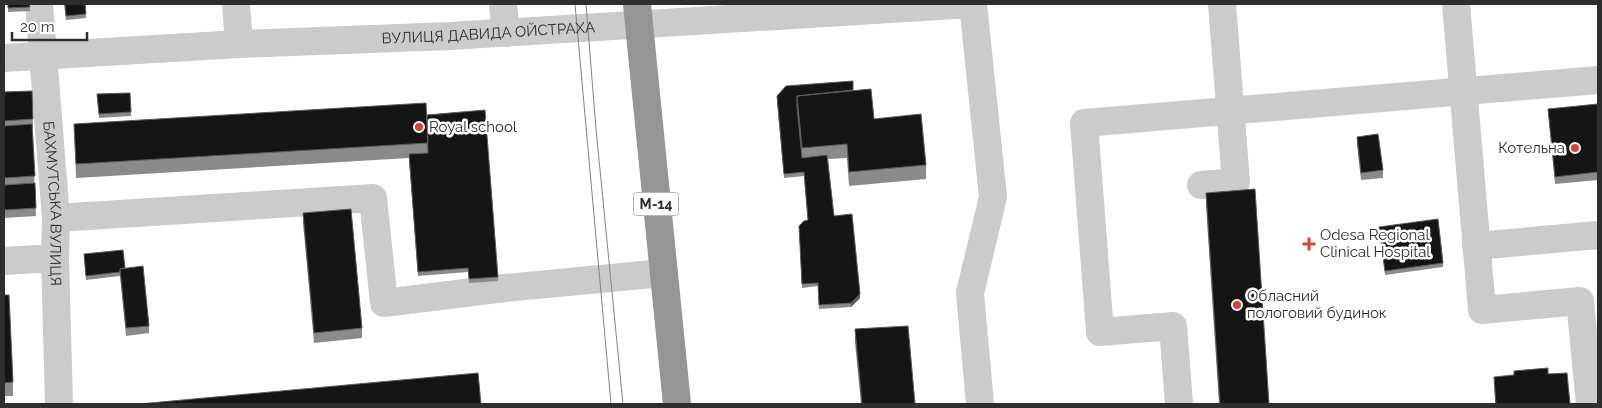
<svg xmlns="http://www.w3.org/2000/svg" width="1602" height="408" viewBox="0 0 1602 408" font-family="Raleway,sans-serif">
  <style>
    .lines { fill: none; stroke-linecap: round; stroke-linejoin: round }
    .minor { stroke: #cbcbcb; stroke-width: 28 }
    .highway { stroke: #959595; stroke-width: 28 }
    .tram { stroke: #838383; stroke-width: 1 }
    .wall { fill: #8a8a8a }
    .shaded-wall { fill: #5b5b5b }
    .building { fill: #151515; stroke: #5b5b5b }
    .poi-dot { fill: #d8403c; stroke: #fff; stroke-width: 2 }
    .labels { text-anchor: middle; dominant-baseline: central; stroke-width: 5; stroke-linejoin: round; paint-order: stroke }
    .shield { fill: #fff; stroke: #6d6d6d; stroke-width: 1 }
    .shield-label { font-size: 14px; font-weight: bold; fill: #2e2e2e }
    .street-label { font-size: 15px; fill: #2e2e2e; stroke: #fff }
    .poi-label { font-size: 15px; fill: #2e2e2e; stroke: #fff; text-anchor: start }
  </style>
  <rect width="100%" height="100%" fill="#fff"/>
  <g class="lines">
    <g class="minor">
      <path id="s1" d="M39,4L56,218L55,258L59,404"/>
      <path d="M236,4L239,44"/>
      <path d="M503,4L506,33"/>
      <path d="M973,4L993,197L970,293L980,404"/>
      <path d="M1456,4L1482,310L1580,301L1590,404"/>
      <path id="s2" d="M4,58L239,44L450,36L972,4"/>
      <path d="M1201,185L1236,182L1222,4"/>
      <path d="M56,218L373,198L384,303L505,288L663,273"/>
      <path d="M1476,246L1598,235"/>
      <path d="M4,261L55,258"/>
      <path d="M1179,404L1173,326L1100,332L1084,123L1598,80"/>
    </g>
    <path class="highway" d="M637,4L677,404"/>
    <path class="tram" d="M575,4L611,404
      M586,4L596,129L623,404"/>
  </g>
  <path class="wall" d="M8,4H29L30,11L8,12Z
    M64,4H85L86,18L66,20Z
    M258,4H286L258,5Z
    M853,90L874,119L926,165V179L849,186L847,158L828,159L834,216L860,298L851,307L819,309L818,286L802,288L799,226L808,220L804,176L784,178L777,100Z
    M32,91L33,127H32L36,216L4,218V92Z
    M130,93L131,116L99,118L97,94Z
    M1598,104V180L1555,184L1548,109Z
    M427,115L498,277V281L469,283L468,272L418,276L409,158L76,178L74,124Z
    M1357,137L1383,170V178L1361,180L1357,145Z
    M1206,193L1269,404H1219L1206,206Z
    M303,213L362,328V338L314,343L303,223Z
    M1379,227L1443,263V267L1385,275Z
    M84,254L125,268L149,326V333L126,336L120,276L86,280Z
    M4,295L13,382V396H4Z
    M855,329L915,404H861L855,343Z
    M1548,374L1570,404H1495L1494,377Z"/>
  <path class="shaded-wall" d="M860,294V298L851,307V303Z"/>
  <path class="building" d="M8,4H29L30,7L8,8Z
    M65,4H85L86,14L66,16Z
    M853,81V90L797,96V106L802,158L827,155L834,216L852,214L860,294L851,303L819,305L818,283L802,284L799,226L804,221L808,220L804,172L784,174L777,96L786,86Z
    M871,89L874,119L921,114L926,165L849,172L847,144L802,148L797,96Z
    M32,91L33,119L4,121V92Z
    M130,93L131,112L99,114L97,94Z
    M426,103L428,143L76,164L74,124Z
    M1598,104V172L1555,177L1548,109Z
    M485,110L498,277L469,279L468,268L418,272L409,154L428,153L427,115Z
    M32,124L35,176L4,178V126Z
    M1378,134L1383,170L1361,173L1357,137Z
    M35,183L36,208L4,210V185Z
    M1255,189L1269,404H1220L1206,193Z
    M351,209L362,328L314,333L303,213Z
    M1438,219L1443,263L1385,271L1379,227Z
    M123,250L125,268L120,269V272L86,276L84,254Z
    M143,266L149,326L126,328L120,269Z
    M4,295H9L13,382L4,383Z
    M908,326L915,404H862L855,329Z
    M1548,368V374L1567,373L1570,404H1496L1494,377L1514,375V371Z
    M478,373L481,404H139Z"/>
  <g class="poi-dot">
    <circle cx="419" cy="127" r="5"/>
    <circle cx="1575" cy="148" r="5"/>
    <path d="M1306.5 236.5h5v5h5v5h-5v5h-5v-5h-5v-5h5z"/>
    <circle cx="1237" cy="305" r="5"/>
  </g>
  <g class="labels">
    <rect class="shield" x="633.5" y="192.5" width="45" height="23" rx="4"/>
    <g class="shield-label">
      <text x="656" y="204">М-14</text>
    </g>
    <g class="street-label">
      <text stroke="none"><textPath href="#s2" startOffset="485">ВУЛИЦЯ ДАВИДА ОЙСТРАХА</textPath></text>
      <text stroke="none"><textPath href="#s1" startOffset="200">БАХМУТСЬКА ВУЛИЦЯ</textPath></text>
    </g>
    <g class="poi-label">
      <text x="429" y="127">Royal school</text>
      <text x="1565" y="148" text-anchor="end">Котельна</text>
      <text x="1320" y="235">Odesa Regional<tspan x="1320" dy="17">Clinical Hospital</tspan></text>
      <text x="1247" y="296">Обласний<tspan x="1247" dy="17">пологовий будинок</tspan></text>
    </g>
  </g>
  <rect width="1602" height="408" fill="none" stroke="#2e2e2e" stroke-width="10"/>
  <path d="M12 32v8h75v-8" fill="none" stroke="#2e2e2e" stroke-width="2.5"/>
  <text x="20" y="32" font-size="15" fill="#2e2e2e" stroke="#ffffff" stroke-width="4" paint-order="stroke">20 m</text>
</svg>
